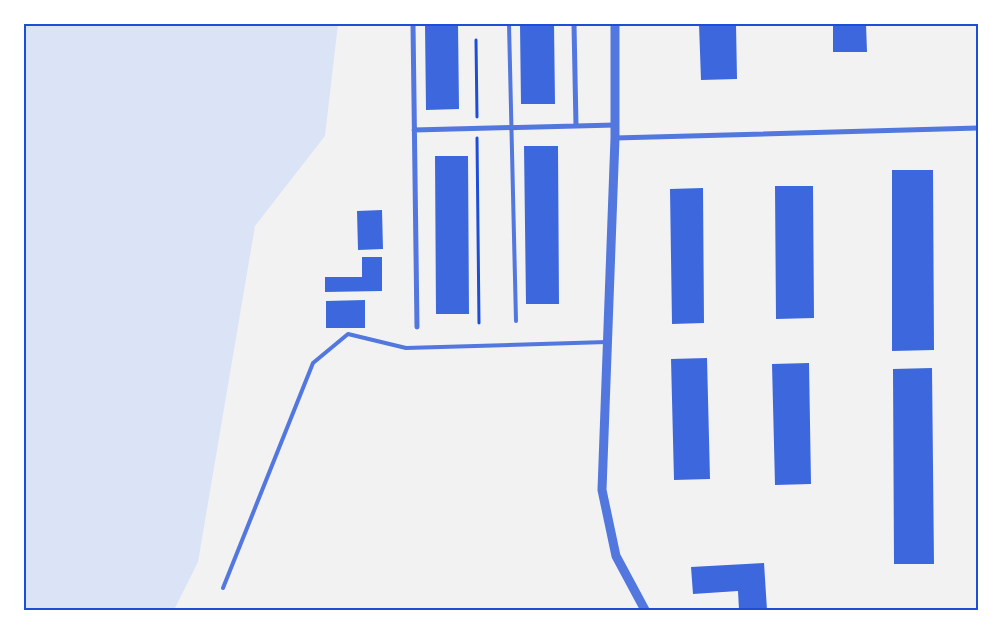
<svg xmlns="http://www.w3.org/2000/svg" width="1002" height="634" viewBox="0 0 1002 634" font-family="'Space Grotesk',sans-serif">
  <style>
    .green { fill: #dbe4f7 }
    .building { fill: #3d67dc }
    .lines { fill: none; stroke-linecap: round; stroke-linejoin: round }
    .path { stroke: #1d4ed8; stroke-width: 3 }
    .service { stroke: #5277de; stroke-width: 4 }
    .minor { stroke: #5277de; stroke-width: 5 }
    .tertiary { stroke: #5277de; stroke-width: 9 }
    .neatline { fill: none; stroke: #1d4ed8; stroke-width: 2 }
  </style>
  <rect width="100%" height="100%" fill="#f2f2f2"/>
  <path class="green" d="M24,24H338L325,136L255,226L198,562L174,610H24Z"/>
  <path class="building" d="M425,24H458L459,109L426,110Z
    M520,24H554L555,104H521Z
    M699,24H736L737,79L701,80Z
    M833,24H866L867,52H833Z
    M976,24H978V47H976Z
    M524,146H558L559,304H526Z
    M435,156H468L469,314H436Z
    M892,170H933L934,350L892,351Z
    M775,186H813L814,318L776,319Z
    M703,188L704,323L672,324L670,189Z
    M382,210L383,249L358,250L357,211Z
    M362,257H382V291L325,292V277H362Z
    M365,300V328H326V301Z
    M707,358L710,479L674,480L671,359Z
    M809,363L811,484L775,485L772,364Z
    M932,368L934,564H894L893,369Z
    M764,563L767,610H739L738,591L693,594L691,567Z"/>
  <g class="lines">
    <path class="path" d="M476,40L477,117
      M477,138L479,323"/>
    <path class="service" d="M509,24L516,321
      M223,588L313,363L348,334L406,348L607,342"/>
    <path class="minor" d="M413,24L417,327
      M574,24L576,126
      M414,130L615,125
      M615,138L978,128"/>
    <path class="tertiary" d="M615,24V138L602,490L616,556L645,610"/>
  </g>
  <rect width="1002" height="634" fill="none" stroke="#ffffff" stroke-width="50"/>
  <rect x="25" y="25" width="952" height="584" class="neatline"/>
</svg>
